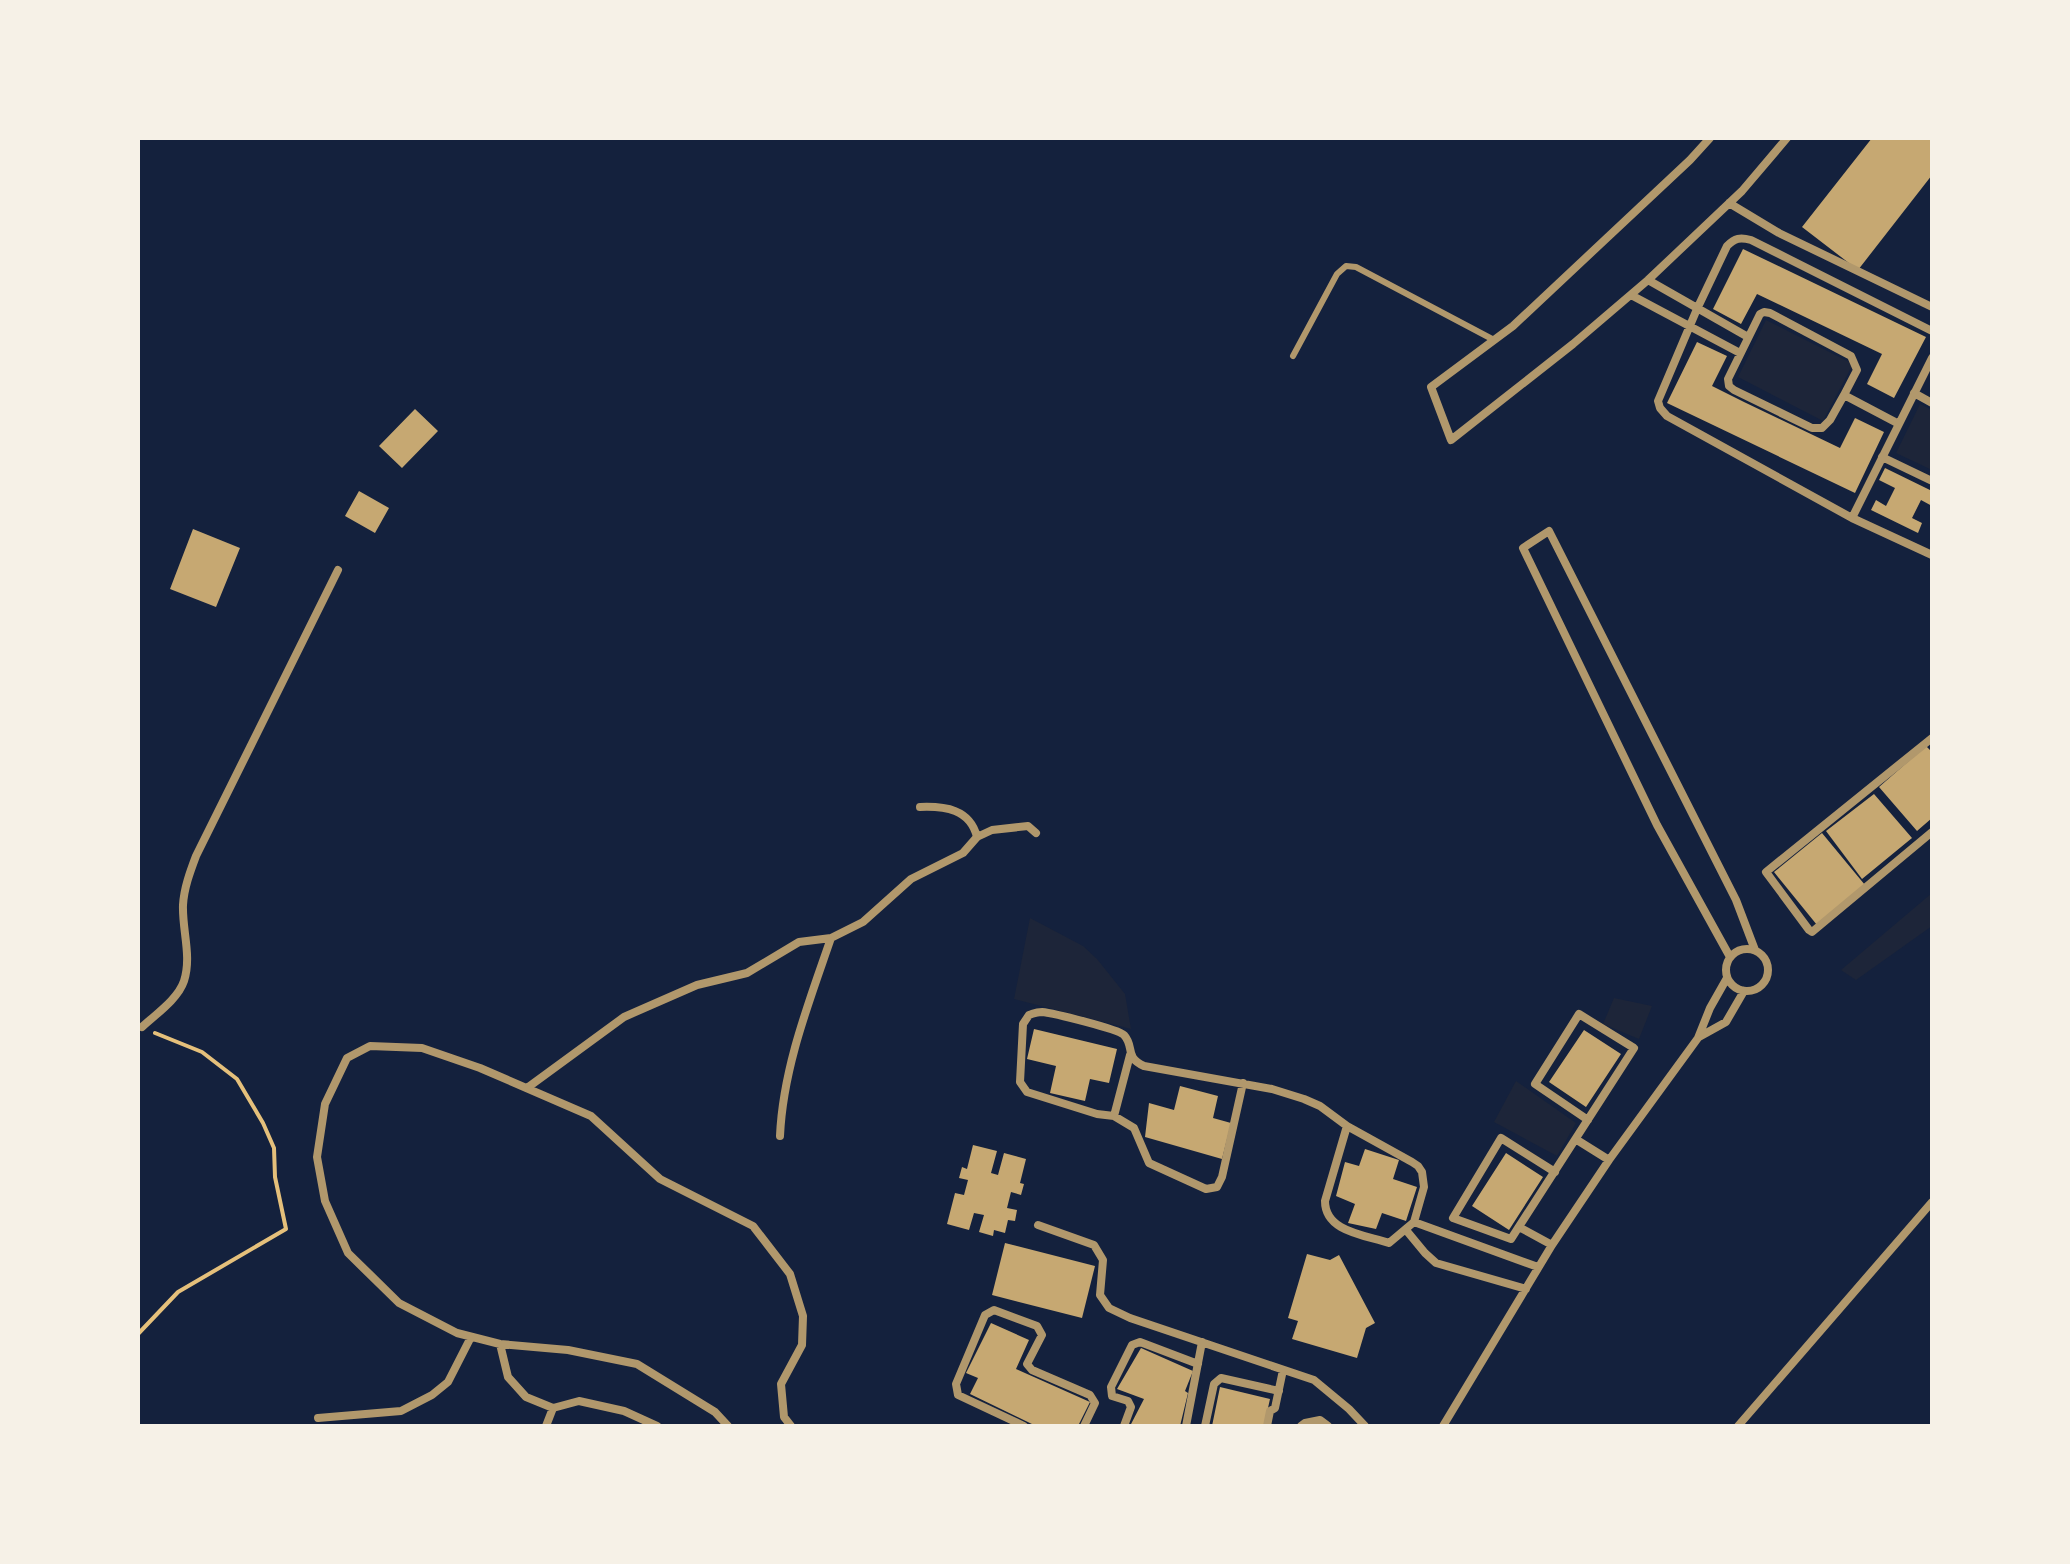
<svg xmlns="http://www.w3.org/2000/svg" width="2070" height="1564" viewBox="0 0 2070 1564" font-family="Arial,sans-serif">
  <style>
    .green { fill: #1d2539 }
    .building { fill: #c6a872 }
    .lines { fill: none; stroke-linecap: round; stroke-linejoin: round }
    .path { stroke: #e5c07b; stroke-width: 4 }
    .service { stroke: #b1986c; stroke-width: 6 }
    .minor { stroke: #b1986c; stroke-width: 8 }
  </style>
  <rect width="100%" height="100%" fill="#14213d"/>
  <path class="green" d="M1766,320L1853,364L1823,421L1738,377Z
    M1920,404L1932,410V470L1896,453Z
    M1932,893V926L1856,980L1841,970Z
    M1030,918L1083,946L1097,959L1125,994L1131,1029L1014,999Z
    M1614,998L1652,1006L1639,1039L1603,1024Z
    M1516,1081L1576,1123L1557,1156L1494,1122Z"/>
  <path class="building" d="M1872,138H1932V175L1858,270L1802,227Z
    M1743,249L1926,337L1894,398L1867,384L1882,354L1757,294L1741,324L1713,309Z
    M1697,342L1727,356L1712,386L1744,402L1840,448L1855,418L1884,432L1855,493L1667,403Z
    M415,409L438,431L402,468L379,446Z
    M1885,468L1932,491V506L1921,500L1912,518L1922,523L1918,533L1871,510L1876,500L1886,506L1895,488L1879,480Z
    M359,491L389,508L375,533L345,516Z
    M193,529L240,548L216,607L170,589Z
    M1926,746L1932,752V818L1917,831L1879,787Z
    M1874,794L1912,838L1862,879L1826,831Z
    M1822,833L1865,885L1817,925L1774,872Z
    M1034,1029L1117,1049L1109,1083L1090,1079L1085,1101L1050,1093L1056,1066L1027,1059Z
    M1584,1030L1621,1054L1586,1107L1549,1082Z
    M1180,1086L1218,1096L1213,1118L1231,1123L1222,1159L1145,1137L1149,1103L1174,1110Z
    M973,1145L997,1151L991,1173L998,1175L1004,1153L1026,1159L1020,1183L1024,1184L1021,1195L1011,1192L1007,1208L1017,1210L1015,1221L1008,1220L1005,1233L994,1230L993,1236L979,1232L984,1215L974,1213L969,1230L947,1224L955,1193L964,1195L968,1180L959,1178L962,1167L967,1169Z
    M1365,1149L1399,1160L1393,1179L1417,1187L1406,1221L1382,1213L1376,1229L1348,1223L1355,1204L1336,1196L1345,1162L1359,1166Z
    M1506,1153L1543,1177L1509,1230L1472,1206Z
    M1005,1243L1095,1266L1082,1318L992,1295Z
    M1307,1254L1330,1260L1339,1255L1375,1323L1366,1328L1357,1358L1292,1339L1298,1321L1288,1318Z
    M991,1323L1029,1340L1016,1369L1090,1402L1078,1426H1036L970,1394L978,1378L966,1373Z
    M1141,1348L1193,1371L1185,1391L1188,1393L1180,1426H1130L1144,1399L1117,1389Z
    M1220,1387L1270,1399L1264,1426H1212Z"/>
  <g class="lines">
    <path class="path" d="M138,1334L178,1292L286,1229L275,1177L274,1148L263,1123L237,1079L202,1052L155,1033"/>
    <path class="service" d="M1293,356L1337,274L1346,266L1356,267L1494,340"/>
    <path class="minor" d="M1710,138L1690,160L1513,326L1431,387L1451,440L1573,344L1648,280L1742,191L1787,138
      M1729,203L1779,233L1932,307
      M1648,280L1748,337
      M1631,295L1740,353
      M1932,331L1751,240C1740,237 1735,238 1727,246L1697,309L1658,401L1660,408L1667,416L1852,518L1932,555
      M1914,393L1932,403
      M1844,395L1830,420L1822,428H1812L1734,390L1729,386L1728,379L1760,314L1764,312L1770,313L1851,356L1857,370L1844,395L1899,424
      M1882,457L1932,481
      M1852,518L1932,358
      M1932,738L1766,872L1809,930L1812,932L1932,832
      M920,807C945,806 970,809 977,837
      M1726 970a21 21 0 1 1 42 0a21 21 0 1 1-42 0Z
      M1730,957L1657,825L1523,548L1549,531L1736,900L1755,950
      M142,1027C156,1014 178,999 184,981C192,956 182,930 183,905C184,888 190,872 196,856L338,570
      M1699,1037L1726,1022L1744,991
      M1243,1083L1222,1177L1217,1187L1206,1189L1149,1163L1134,1128L1114,1116L1097,1114L1027,1092L1020,1082L1023,1024L1029,1015C1035,1013 1036,1012 1042,1012C1053,1013 1118,1029 1124,1035C1135,1047 1124,1057 1144,1066L1272,1089L1304,1099L1320,1106L1347,1126L1412,1162L1418,1166L1422,1172L1424,1187L1414,1222L1389,1243C1365,1235 1325,1232 1325,1201L1347,1126
      M527,1088L624,1017L697,985L747,973L799,942L831,938L863,922L911,879L963,853L977,837L992,830L1028,826L1036,833
      M1114,1116L1130,1055
      M780,1136C783,1068 809,1002 831,938
      M1577,1140L1609,1160
      M1555,1172L1501,1138L1453,1218L1511,1239L1634,1048L1579,1014L1535,1084L1588,1120
      M1414,1222L1538,1267
      M1038,1225L1094,1245L1103,1260L1100,1295L1109,1308L1130,1318L1314,1380L1349,1409L1365,1426
      M1519,1227L1552,1245
      M1406,1230L1425,1253L1436,1263L1526,1289
      M500,1344L508,1377L526,1397L553,1408L579,1401L624,1411L657,1426
      M318,1418L401,1411L432,1395L448,1382L471,1337
      M546,1426L553,1408
      M728,1426L715,1412L637,1364L568,1350L500,1344L457,1333L399,1303L348,1253L325,1201L317,1157L325,1104L347,1058L370,1046L422,1048L480,1068L591,1116L660,1179L753,1226L790,1274L803,1316L802,1345L781,1384L784,1417L791,1426
      M1024,1426L958,1395L956,1384L985,1315L994,1310L1037,1326L1042,1335L1027,1364L1032,1370L1090,1395L1095,1403L1084,1426
      M1124,1426L1131,1407L1128,1401L1112,1396L1111,1387L1132,1345L1140,1342L1198,1364
      M1186,1426L1202,1342
      M1205,1426L1214,1384L1221,1378L1279,1391
      M1267,1426L1270,1411L1275,1408L1283,1370
      M1301,1426L1305,1423L1320,1420L1328,1426
      M1443,1426L1552,1245L1609,1160L1698,1038L1710,1008L1727,978
      M1738,1426L1932,1202"/>
  </g>
  <rect width="2070" height="1564" fill="none" stroke="#f6f1e7" stroke-width="280"/>
</svg>
